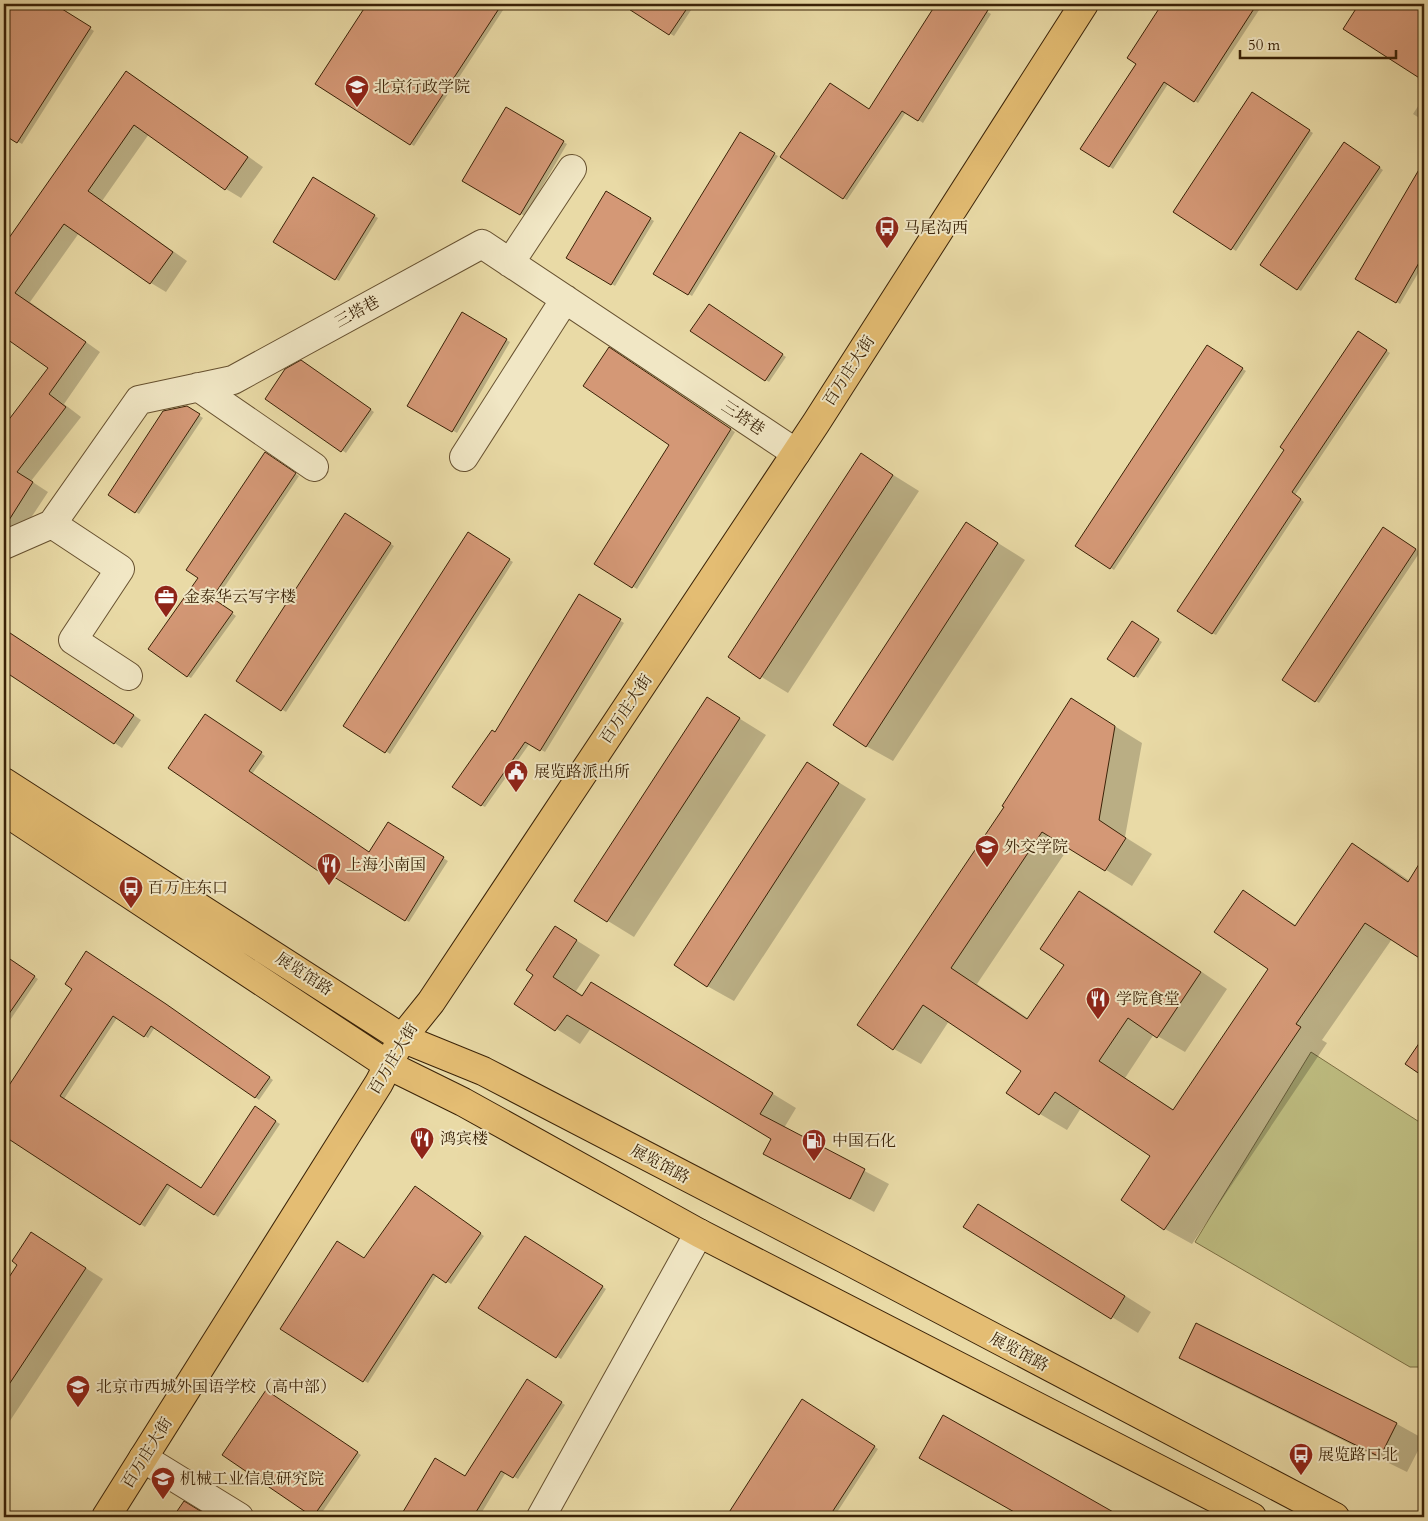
<svg xmlns="http://www.w3.org/2000/svg" width="1428" height="1521" viewBox="0 0 1428 1521" font-family="Cardo,'Noto Serif SC',serif">
  <style>
    .green { fill: #bebd81; stroke: #7c7044 }
    .shadow { fill: #0003 }
    .building { fill: #d49876; stroke: #3a2207 }
    .lines { fill: none; stroke-linecap: round; stroke-linejoin: round }
    .minor-casing { stroke: #66502f; stroke-width: 30 }
    .major-casing { stroke: #3a2207; stroke-width: 30 }
    .minor { stroke: #f1e7c5; stroke-width: 28 }
    .major { stroke: #e4bd73; stroke-width: 28 }
    .labels { text-anchor: middle; dominant-baseline: central; stroke-width: 4; stroke-linejoin: round; paint-order: stroke }
    .poi-label { font-size: 16px; fill: #3a2207; stroke: #f1e7c5; text-anchor: start }
    .street-label { font-size: 16px; fill: #3a2207; stroke: #f1e7c5 }
  </style>
  <rect width="100%" height="100%" fill="#e9daa6"/>
  <filter id="stains"><feTurbulence type="fractalNoise" baseFrequency=".004" numOctaves="4"/><feColorMatrix values="0 0 0 0 .2 0 0 0 0 .09 0 0 0 0 .02 0 0 0 .5 -.17"/></filter>
  <radialGradient id="worn" r=".72"><stop offset=".6" stop-color="#630" stop-opacity="0"/><stop offset="1" stop-color="#630" stop-opacity=".3"/></radialGradient>
  <path class="green" d="M1311,1052L1424,1125V1367H1410L1195,1242Z"/>
  <path class="shadow" d="M4,4H52L94,31L22,144L4,133Z
    M369,4H507L414,146L317,84Z
    M624,4H695L674,36Z
    M937,4H975L991,14L923,123L906,112L847,200L843,198L870,111Z
    M1163,4H1263L1198,103L1168,84L1113,169L1082,149L1137,63L1128,58Z
    M1344,4H1413L1424,11V79L1345,29L1356,11Z
    M127,73L142,82L263,167L241,198L226,189L149,134L102,201L187,261L166,292L151,283L79,233L30,302L100,352L64,404L81,417L31,481L48,492L19,536L4,552V448L7,443L4,441V428L50,368L4,335V247Z
    M1252,93L1313,133L1236,251L1175,211Z
    M1424,97V121L1413,114Z
    M506,109L567,144L525,216L464,181Z
    M740,134L778,156L692,296L655,274Z
    M1348,146L1383,170L1301,291L1297,289Z
    M1424,163V263L1400,304L1357,278Z
    M313,179L378,218L339,281L275,241Z
    M607,193L654,221L615,286L568,258Z
    M713,308L786,357L769,382L766,380Z
    M462,314L510,342L457,433L409,405Z
    M1362,335L1390,353L1295,495L1304,502L1216,635L1212,633Z
    M1208,347L1246,371L1114,570L1076,545Z
    M613,351L735,432L637,589L596,564L671,444Z
    M306,364L374,412L346,453L342,450Z
    M186,407L203,418L139,514L109,495Z
    M861,455L919,491L788,693L729,657Z
    M269,456L299,476L215,601L236,616L191,678L187,676L200,578Z
    M346,515L394,546L286,712L237,680Z
    M966,523L1025,560L893,761L866,746Z
    M1384,529L1420,552L1319,703L1284,680Z
    M468,534L513,562L390,754L345,725Z
    M580,596L624,623L545,752L530,743L485,807L481,805L495,733Z
    M1132,623L1162,642L1138,678L1109,659Z
    M4,629L141,720L122,748L4,669Z
    M708,699L766,735L634,937L608,921Z
    M1071,699L1142,743L1125,837L1152,854L1132,886L1069,847L977,984L1029,1019L1066,964L1080,892L1107,908L1227,989L1185,1052L1154,1034L1125,1078L1174,1110L1270,968L1244,892L1297,926L1352,845L1379,860L1410,881L1424,858V959L1392,939L1322,1040L1327,1043L1192,1244L1165,1229L1122,1200L1152,1156L1081,1108L1067,1130L1040,1114L1008,1093L1023,1071L949,1021L921,1064L894,1049L859,1025L1006,807Z
    M210,718L265,756L252,774L369,854L388,824L448,861L409,922L330,873L328,876L324,873Z
    M807,763L866,799L734,1001L707,986Z
    M555,927L600,955L576,991L584,996L615,998L796,1108L784,1128L889,1184L874,1212L765,1153L772,1138L591,1028L580,1044L516,1003L535,974Z
    M4,956L38,979L4,1029Z
    M74,989L170,1008L273,1080L259,1100L155,1027L148,1038L117,1018L64,1099L202,1190L255,1108L280,1124L218,1217L171,1186L145,1227L4,1135V1095Z
    M419,1190L484,1236L451,1284L437,1275L368,1383L282,1329L365,1260Z
    M1005,1221L1151,1312L1138,1333L1112,1317Z
    M32,1234L103,1279L4,1430V1287L18,1264Z
    M526,1237L606,1289L561,1359L480,1307Z
    M1196,1325L1397,1424L1424,1439L1407,1472L1207,1373L1180,1357Z
    M527,1381L565,1405L518,1479L506,1472L479,1517H401L436,1460L465,1477Z
    M270,1394L361,1455L319,1517H316L224,1455Z
    M802,1401L878,1449L834,1517H727Z
    M944,1417L1120,1517H1025L924,1460Z"/>
  <path class="building" d="M4,4H54L91,27L17,143L4,135Z
    M367,4H502L410,145L315,84Z
    M621,4H690L669,35Z
    M936,4H977L988,10L918,121L902,111L843,199L780,157L830,83L869,109Z
    M1162,4H1257L1194,102L1164,82L1109,167L1080,149L1136,64L1127,58Z
    M1359,4H1416L1424,9V81L1343,29Z
    M126,71L248,157L225,190L134,125L88,191L173,252L150,284L64,224L15,293L86,342L49,394L66,407L17,472L33,482L4,528V426L48,368L4,337V245Z
    M1252,92L1310,130L1231,250L1173,212Z
    M506,107L564,141L520,215L462,181Z
    M740,132L775,153L688,295L653,274Z
    M1344,142L1380,167L1297,290L1260,265Z
    M1424,161V254L1396,303L1355,279Z
    M313,177L375,215L335,280L273,242Z
    M606,191L651,218L611,285L566,258Z
    M709,304L783,354L765,381L690,331Z
    M462,312L507,339L452,432L407,406Z
    M1358,331L1387,350L1292,492L1301,499L1212,634L1177,611L1284,450L1280,447Z
    M1207,345L1243,368L1110,569L1075,546Z
    M609,347L731,429L632,588L594,564L669,445L583,386Z
    M301,360L371,409L341,452L265,399L285,369Z
    M187,406L200,414L135,513L108,495L163,411Z
    M265,452L296,473L212,598L233,612L187,677L148,649L198,578L186,570Z
    M861,453L893,475L760,679L728,657Z
    M345,513L391,543L281,711L236,681Z
    M966,522L998,543L866,747L833,725Z
    M1383,527L1416,549L1315,702L1282,680Z
    M468,532L510,559L385,753L343,726Z
    M579,594L621,619L540,751L525,742L481,806L452,787L492,730L495,732Z
    M1132,621L1159,639L1134,677L1107,659Z
    M4,629L134,715L114,744L4,671Z
    M707,697L740,718L607,922L574,901Z
    M1071,698L1115,726L1099,820L1126,838L1105,871L1042,832L951,968L1027,1019L1064,965L1040,949L1079,891L1201,972L1157,1038L1128,1018L1099,1061L1173,1110L1268,969L1214,932L1243,890L1295,926L1352,843L1408,882L1424,856V961L1365,923L1296,1024L1301,1027L1164,1230L1121,1200L1150,1156L1055,1092L1039,1115L1006,1093L1021,1071L923,1005L893,1050L857,1025L1004,807L1002,806Z
    M205,714L262,752L249,771L369,852L388,822L444,857L405,921L326,872L324,875L168,768Z
    M807,762L839,783L707,987L674,965Z
    M555,926L577,940L553,977L582,996L591,982L773,1093L760,1114L865,1169L850,1199L763,1154L771,1139L567,1015L555,1031L514,1004L533,975L526,970Z
    M86,951L166,1004L270,1077L255,1098L151,1026L144,1037L113,1016L60,1096L201,1188L255,1106L276,1121L214,1215L167,1184L140,1225L4,1136V1093L72,989L65,984Z
    M4,955L35,976L4,1021Z
    M1424,1036V1077L1405,1064Z
    M415,1186L481,1233L446,1283L433,1274L363,1382L280,1329L337,1241L364,1258Z
    M978,1204L1125,1296L1111,1319L963,1227Z
    M31,1232L86,1268L4,1392V1285L17,1265L12,1261Z
    M525,1236L603,1286L556,1358L478,1308Z
    M1196,1323L1397,1423L1380,1457L1179,1358Z
    M527,1379L562,1402L513,1478L501,1471L473,1517H400L435,1458L465,1476Z
    M266,1390L358,1452L313,1517L222,1455Z
    M802,1399L875,1446L829,1517H726Z
    M943,1415L1122,1517H1023L919,1458Z
    M184,1501L210,1517H173Z"/>
  <g class="lines">
    <defs>
      <path id="minor" d="M510,263L572,169
        M198,387L314,467
        M464,457L565,299
        M52,524L120,569L73,640L128,676
        M4,545L52,524L139,400L233,380L482,244L796,453
        M143,1458L239,1517
        M541,1517L699,1233"/>
      <path id="major" d="M4,782L402,1038L483,1071L845,1259L1335,1517
        M4,811L388,1065L463,1102L699,1233L1252,1517
        M106,1517L379,1083L402,1038L431,1002L816,423L1084,4"/>
    </defs>
    <use href="#minor" class="minor-casing"/>
    <use href="#major" class="major-casing"/>
    <use href="#minor" class="minor"/>
    <use href="#major" class="major"/>
  </g>
  <defs>
    <symbol id="university-pin" viewBox="-11 -11 22 30"><path d="M0 17L-7.5 6A9.5 9.5 0 1 1 7.5 6Z" fill="#8f2418" stroke="#f1e7c5"/><path d="M0-5L7-2L0 1L-7-2ZM-4 1L0 2.5L4 1V4Q0 6-4 4Z" fill="#fff"/></symbol>
    <symbol id="bus-pin" viewBox="-11 -11 22 30"><path d="M0 17L-7.5 6A9.5 9.5 0 1 1 7.5 6Z" fill="#8f2418" stroke="#f1e7c5"/><path d="M-5-6H5V4H4V6H2V4H-2V6H-4V4H-5ZM-3.5-4V0h7V-4ZM-3.5 1.2v1.5H-2V1.2ZM2 1.2v1.5H3.5V1.2Z" fill="#fff"/></symbol>
    <symbol id="office-pin" viewBox="-11 -11 22 30"><path d="M0 17L-7.5 6A9.5 9.5 0 1 1 7.5 6Z" fill="#8f2418" stroke="#f1e7c5"/><path d="M-6-3h4V-5.5h4V-3h4V5H-6ZM-1-4.5V-3h2v-1.5ZM-6 0V1H6V0Z" fill="#fff"/></symbol>
    <symbol id="civic-pin" viewBox="-11 -11 22 30"><path d="M0 17L-7.5 6A9.5 9.5 0 1 1 7.5 6Z" fill="#8f2418" stroke="#f1e7c5"/><path d="M-.6-6.5H3V-4.5H.6V-3L4-1V1h2V6H-6V1h2V-1L-.6-3ZM-1.2 2.5V6h2.4V2.5Z" fill="#fff"/></symbol>
    <symbol id="restaurant-pin" viewBox="-11 -11 22 30"><path d="M0 17L-7.5 6A9.5 9.5 0 1 1 7.5 6Z" fill="#8f2418" stroke="#f1e7c5"/><path d="M-5-6h1v4h1v-4h1v4h1v-4h1v5L-1.5 .5V6h-2V.5L-5-1ZM5-6V6H3V1.5H1.5Q1.5-4 5-6Z" fill="#fff"/></symbol>
    <symbol id="fuel-pin" viewBox="-11 -11 22 30"><path d="M0 17L-7.5 6A9.5 9.5 0 1 1 7.5 6Z" fill="#8f2418" stroke="#f1e7c5"/><path d="M-5.5-6h7V0h2V4h1.3V-2.5L3-4.5l.8-.8L6-3V5H2.5V1h-1V6h-7ZM-4.2-4.7v3.2H.2V-4.7Z" fill="#fff"/></symbol>
    <symbol id="school-pin" viewBox="-11 -11 22 30"><path d="M0 17L-7.5 6A9.5 9.5 0 1 1 7.5 6Z" fill="#8f2418" stroke="#f1e7c5"/><path d="M0-5L7-2L0 1L-7-2ZM-4 1L0 2.5L4 1V4Q0 6-4 4Z" fill="#fff"/></symbol>
  </defs>
  <g fill-rule="evenodd">
    <use href="#university-pin" x="343" y="73" width="28" height="38"/>
    <use href="#bus-pin" x="873" y="214" width="28" height="38"/>
    <use href="#office-pin" x="152" y="583" width="28" height="38"/>
    <use href="#civic-pin" x="502" y="758" width="28" height="38"/>
    <use href="#university-pin" x="973" y="833" width="28" height="38"/>
    <use href="#restaurant-pin" x="315" y="851" width="28" height="38"/>
    <use href="#bus-pin" x="117" y="874" width="28" height="38"/>
    <use href="#restaurant-pin" x="1084" y="985" width="28" height="38"/>
    <use href="#restaurant-pin" x="408" y="1125" width="28" height="38"/>
    <use href="#fuel-pin" x="800" y="1127" width="28" height="38"/>
    <use href="#school-pin" x="64" y="1373" width="28" height="38"/>
    <use href="#bus-pin" x="1287" y="1441" width="28" height="38"/>
    <use href="#university-pin" x="149" y="1465" width="28" height="38"/>
  </g>
  <g class="labels">
    <g class="poi-label">
      <text x="374" y="87">北京行政学院</text>
      <text x="904" y="228">马尾沟西</text>
      <text x="184" y="597">金泰华云写字楼</text>
      <text x="534" y="772">展览路派出所</text>
      <text x="1004" y="847">外交学院</text>
      <text x="346" y="865">上海小南国</text>
      <text x="148" y="888">百万庄东口</text>
      <text x="1116" y="999">学院食堂</text>
      <text x="440" y="1139">鸿宾楼</text>
      <text x="832" y="1141">中国石化</text>
      <text x="96" y="1387">北京市西城外国语学校（高中部）</text>
      <text x="1318" y="1455">展览路口北</text>
      <text x="180" y="1479">机械工业信息研究院</text>
    </g>
    <g class="street-label">
      <text transform="translate(357 312) rotate(-29)">三塔巷</text>
      <text transform="translate(849 371) rotate(-57)">百万庄大街</text>
      <text transform="translate(743 418) rotate(34)">三塔巷</text>
      <text transform="translate(626 709) rotate(-56)">百万庄大街</text>
      <text transform="translate(304 974) rotate(33)">展览馆路</text>
      <text transform="translate(393 1059) rotate(-59)">百万庄大街</text>
      <text transform="translate(660 1164) rotate(28)">展览馆路</text>
      <text transform="translate(1019 1352) rotate(28)">展览馆路</text>
      <text transform="translate(147 1453) rotate(-58)">百万庄大街</text>
    </g>
  </g>
  <rect width="1428" height="1521" fill="none" stroke="#e9daa6" stroke-width="20"/>
  <rect x="5" y="5" width="1418" height="1511" fill="none" stroke="#3a2207" stroke-width="2.5"/>
  <rect x="10" y="10" width="1408" height="1501" fill="none" stroke="#3a2207"/>
  <path d="M1240 50v8h156v-8" fill="none" stroke="#3a2207" stroke-width="2.5"/>
  <text x="1248" y="50" font-size="15" fill="#3a2207" stroke="#f1e7c5" stroke-width="4" paint-order="stroke">50 m</text>
  <rect width="100%" height="100%" filter="url(#stains)"/>
  <rect width="100%" height="100%" fill="url(#worn)"/>
</svg>
